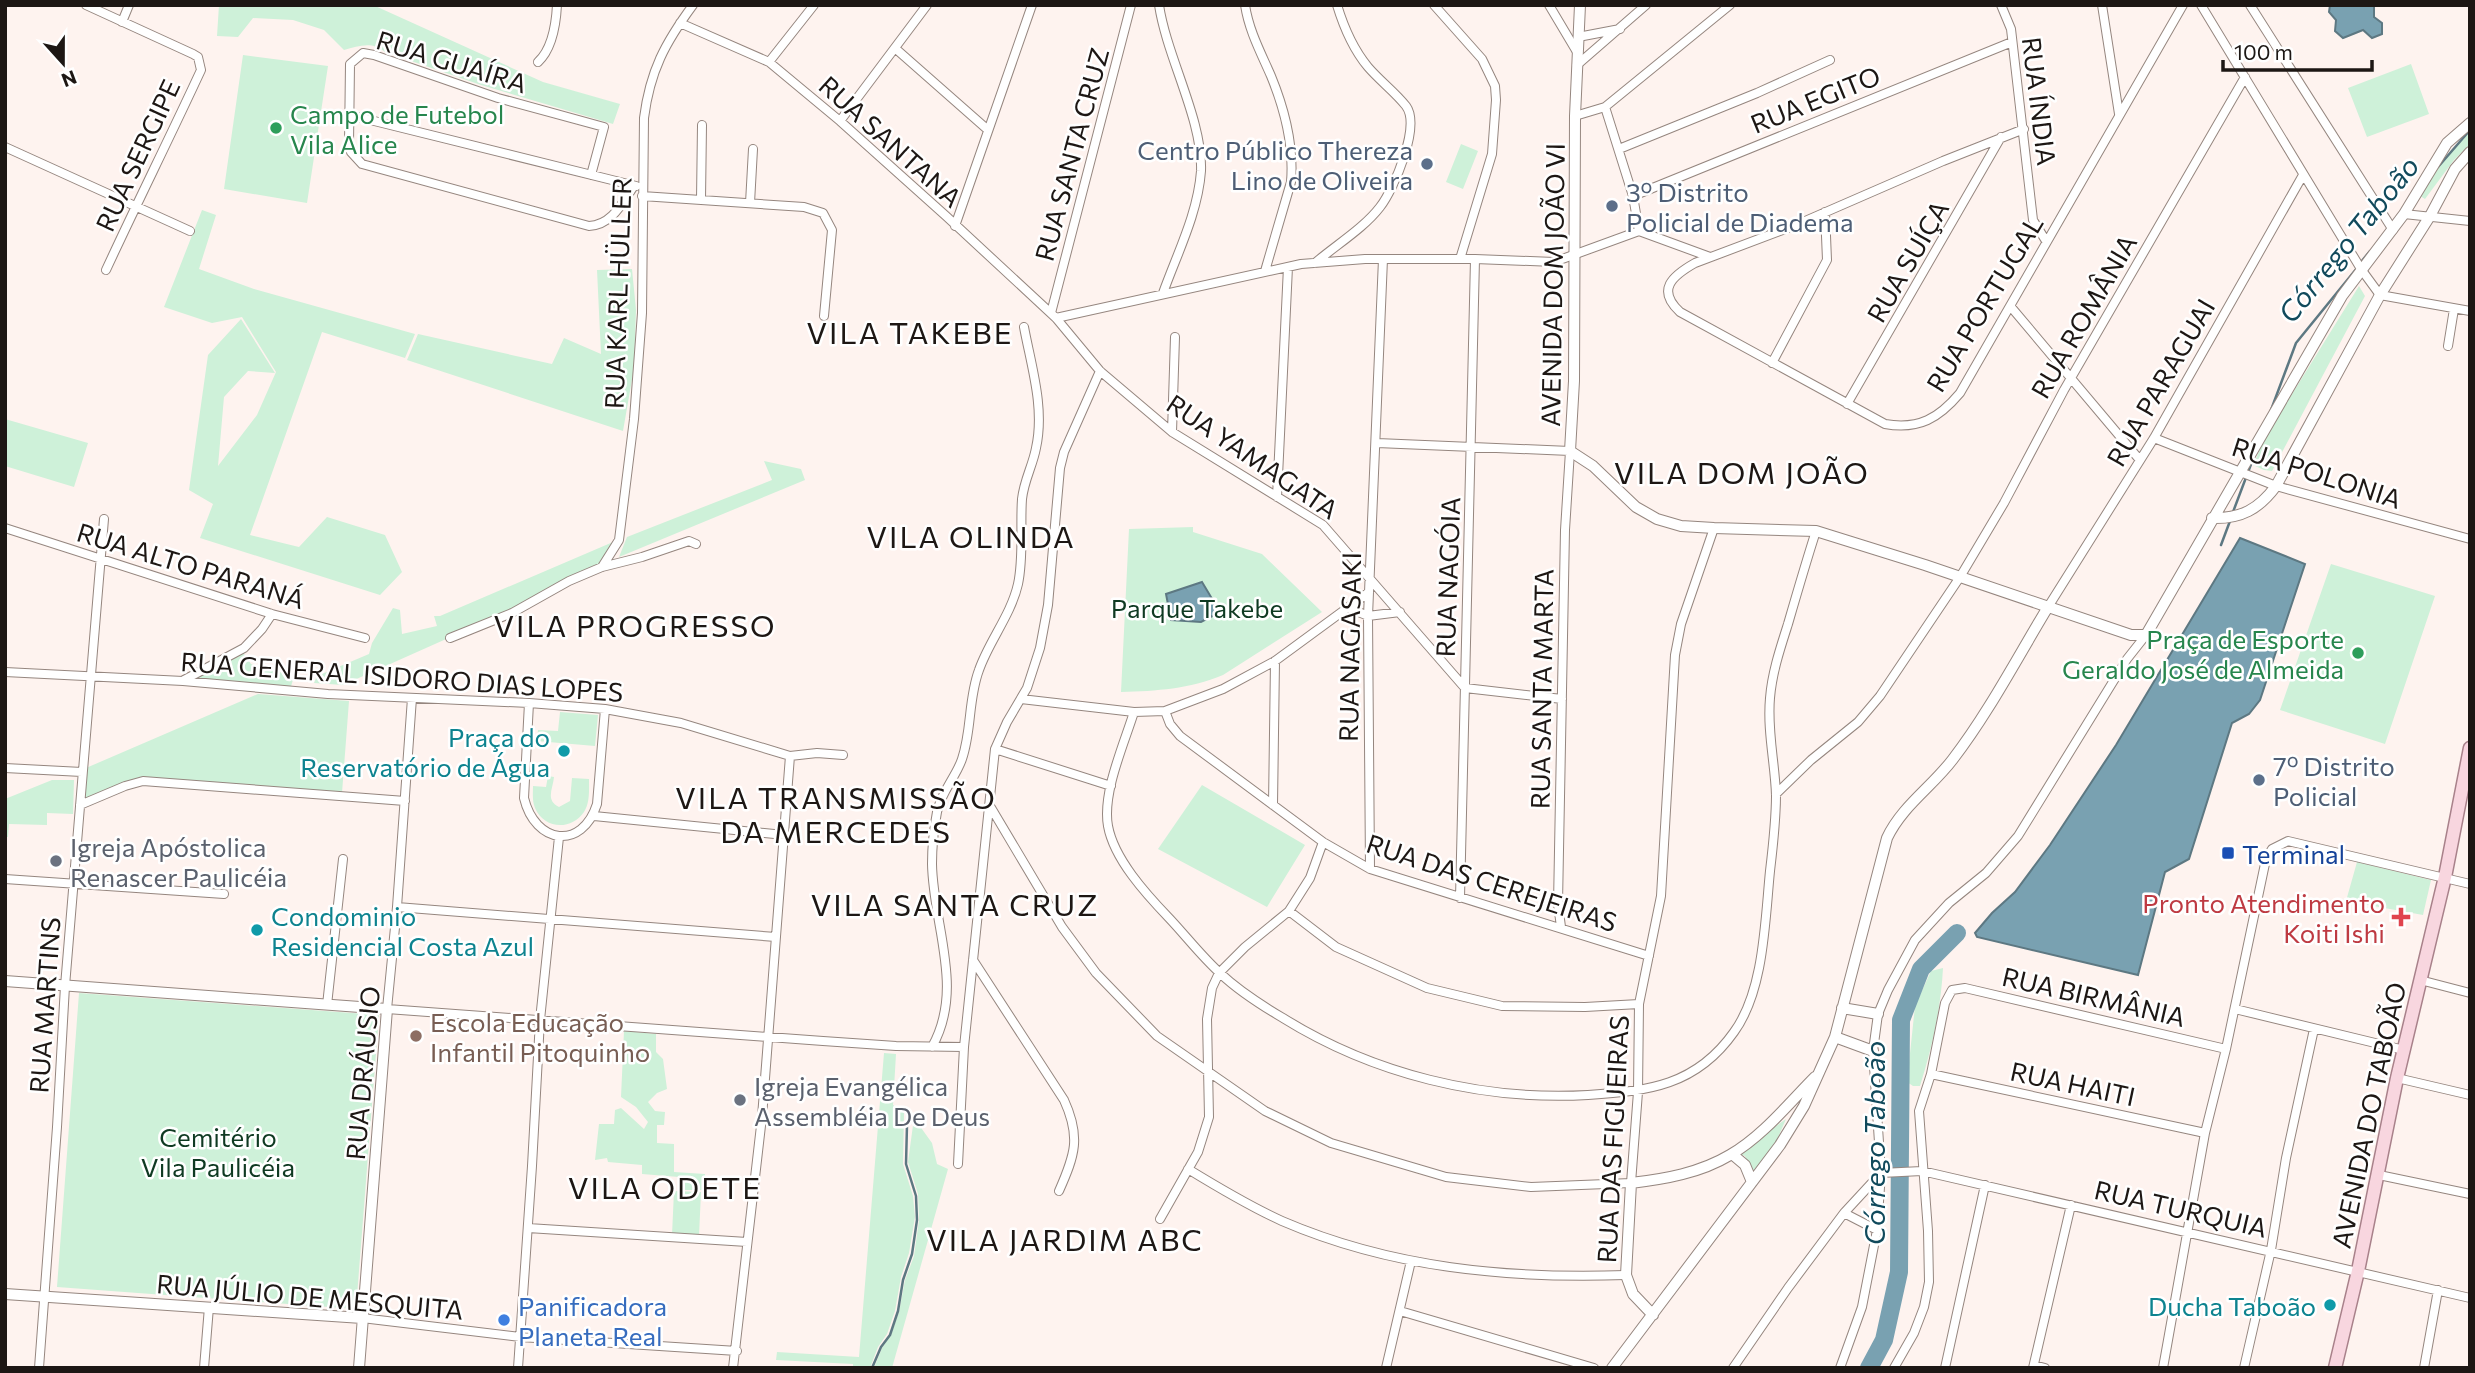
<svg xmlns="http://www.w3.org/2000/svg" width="2475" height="1373" viewBox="0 0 2475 1373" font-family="Commissioner,sans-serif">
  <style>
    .green { fill: #cef1d9 }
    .water { fill: #79a1b1; stroke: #5d7882; stroke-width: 2 }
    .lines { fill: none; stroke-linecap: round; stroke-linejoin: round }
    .stream { stroke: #5d7882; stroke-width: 2.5 }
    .river { stroke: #79a1b1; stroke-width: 18 }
    .minor-casing { stroke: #95867f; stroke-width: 10 }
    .tertiary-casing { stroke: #95867f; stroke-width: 12 }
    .primary-casing { stroke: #a8818a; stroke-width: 15 }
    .minor { stroke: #fff; stroke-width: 8 }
    .tertiary { stroke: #fff; stroke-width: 10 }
    .primary { stroke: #f8d6df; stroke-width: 12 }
    .leisure-dot { fill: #2e9e5b; stroke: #fff; stroke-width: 2.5 }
    .service-dot { fill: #5c6f8a; stroke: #fff; stroke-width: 2.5 }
    .culture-dot { fill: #0f9aa8; stroke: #fff; stroke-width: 2.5 }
    .transit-dot { fill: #1a4fb4; stroke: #fff; stroke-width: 2.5 }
    .worship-dot { fill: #6b7280; stroke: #fff; stroke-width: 2.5 }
    .health-dot { fill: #e0444e; stroke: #fff; stroke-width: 2.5 }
    .education-dot { fill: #8d6e63; stroke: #fff; stroke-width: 2.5 }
    .shop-dot { fill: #3f7fe0; stroke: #fff; stroke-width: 2.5 }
    .labels { text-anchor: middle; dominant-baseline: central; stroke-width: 5; stroke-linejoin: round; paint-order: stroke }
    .street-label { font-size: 26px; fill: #1d1714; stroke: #fff }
    .leisure-label { font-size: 26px; fill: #27864d; stroke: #fff; text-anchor: start }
    .service-label { font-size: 26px; fill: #4e5e75; stroke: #fff; text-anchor: start }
    .park-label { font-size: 26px; fill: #0f3a22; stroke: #fff }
    .culture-label { font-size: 26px; fill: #0d838f; stroke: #fff; text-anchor: end }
    .worship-label { font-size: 26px; fill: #5b616d; stroke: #fff; text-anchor: start }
    .transit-label { font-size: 26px; fill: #164399; stroke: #fff; text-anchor: start }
    .health-label { font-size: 26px; fill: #be3a42; stroke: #fff; text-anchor: end }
    .education-label { font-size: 26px; fill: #785e54; stroke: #fff; text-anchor: start }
    .shop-label { font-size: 26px; fill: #366cbe; stroke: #fff; text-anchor: start }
    .water-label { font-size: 28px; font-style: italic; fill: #114a5c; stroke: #fff }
    .quarter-label { font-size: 30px; letter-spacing: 2px; fill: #1d1714; stroke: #fff }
  </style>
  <rect width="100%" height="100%" fill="#fef3ef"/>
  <path class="green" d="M219,5H373L543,82L620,104L613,124L481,85L385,52C372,41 359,46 344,50L324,30L293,20L253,18L238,37L217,36Z
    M243,55L328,66L307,203L224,189Z
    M2411,64L2429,114L2367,137L2348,88Z
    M2470,131V144L2454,160L2425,199L2420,196L2442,161Z
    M1461,144L1478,151L1463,189L1446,182Z
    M202,210L216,215L199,269L254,289L415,334L405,358L322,332L250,535L299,547L327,517L385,535L402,572L380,595L200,538L213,504L189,490L208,355L241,319L275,373L248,371L224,397L218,466L257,415L276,372L242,317L212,323L164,307Z
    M632,269L636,310L634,368L623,431L407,360L418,334L552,364L564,338L601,354L597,270Z
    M2359,286L2365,296L2272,471L2264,470L2253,465L2266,436Z
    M5,419L88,443L74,487L5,466Z
    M764,461L801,469L805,480L619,557L627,537L772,480Z
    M1193,527V532L1262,554L1322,612L1223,675C1189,689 1157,691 1121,692L1129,529Z
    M613,542L600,565L509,611L343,685L314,683L317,676L369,654L372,643L393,608L400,610L402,634L437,626L434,616H440Z
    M2331,564L2435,596L2385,744L2280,710Z
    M239,653L244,654L251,664L294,676L290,690L191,681Z
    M258,694L349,701L342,793L153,779L82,801L86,768Z
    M560,712L598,715L595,746L537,741L538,730L558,731Z
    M548,776L554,777C553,789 545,800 559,807L570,801L572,778L589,779C589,790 590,803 584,812C571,831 544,829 535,808C532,801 533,793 533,786L546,787Z
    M52,780H74L73,814L47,813V825L9,824L8,837H5V799Z
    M1202,785L1305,845L1267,907L1158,849Z
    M2357,862L2431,880L2423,915L2346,901Z
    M1943,968C1941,1008 1932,1048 1920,1086H1913L1907,1082L1915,1006L1931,971Z
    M79,993L379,1015L356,1309L57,1287Z
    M624,1031L656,1034V1052L663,1059L667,1089L657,1093L648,1102L655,1111L665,1112L664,1125H657V1143L674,1144V1172L705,1174L703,1190H678L679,1177L642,1174V1165L608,1162L607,1158L595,1160L599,1124H614L615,1110L621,1108L644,1129L648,1122L636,1107L621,1097Z
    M884,1053L896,1054L893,1105L904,1113L903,1164L913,1196L915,1217L909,1253L901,1277L895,1311L887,1334L878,1347L870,1368H853V1364L776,1360L777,1352L859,1357Z
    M914,1118L932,1143L937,1164L948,1169L892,1368H874L882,1348L891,1335L899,1312L905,1280L914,1256L919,1220L918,1194L908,1162Z
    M1786,1119L1776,1142L1752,1175L1745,1156L1737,1153Z
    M674,1191L701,1192L699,1236L672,1235Z"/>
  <path class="water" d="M2330,5H2374V17L2382,23V34L2372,38L2363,30L2343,38L2335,31L2336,20L2329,12Z
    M2240,538L2305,564L2260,700L2249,714L2232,723L2189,859L2165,872L2138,975L1977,937L1975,933L1992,913L2015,892L2050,845L2116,745Z
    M1202,582L1220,612L1201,622L1171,620L1166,594Z"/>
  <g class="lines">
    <path class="stream" d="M2438,167L2470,130
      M2361,262L2370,251
      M2271,410L2296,343L2357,268
      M2233,512L2253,459
      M2221,545L2230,521
      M872,1368L881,1347L890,1335L898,1311L903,1280L912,1254L917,1220L916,1196L906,1164L907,1125"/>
    <path class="river" d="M1869,1368L1884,1340L1899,1272L1901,1020L1921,969L1957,933"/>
    <defs>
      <path id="minor" d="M86,5L193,54L198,57L201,70C170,137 137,203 106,270
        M1159,5C1167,58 1203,120 1201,171C1198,213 1177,254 1163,293
        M1245,5C1249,31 1261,53 1271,76C1285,110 1294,146 1291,182L1265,271
        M1434,5L1482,59L1495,86L1496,100L1492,154L1460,259
        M1549,5L1577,52
        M2001,5L2011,29L2033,220L2046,241
        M2102,5L2119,114
        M2201,5L2361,269L2380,295L2470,311
        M2250,5L2393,230
        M122,22L129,5
        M680,23L769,62L840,121L946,216L1056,318L1100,371L1172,432L1323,525L1465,688L1562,699
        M1578,37L1620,29
        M896,49L988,130
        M538,62C552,49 556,24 557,5
        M769,62L814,5
        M1577,65L1646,5
        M1605,107L1633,196L1639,231
        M350,115L636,186
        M1575,116L1605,107L1730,5
        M840,121L927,5
        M2024,129L1943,161L1796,225L1695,263C1672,276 1656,290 1680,312L1885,424C1919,430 1939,418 1960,393L2183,5
        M5,147L190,231
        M1619,149L1757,93L1830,60
        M591,175L604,127L498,98L374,55L363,53L350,64L349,144L351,152L362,164L589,226C612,225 622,203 634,186
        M642,196L804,207L823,213L832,230L824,316
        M1633,196L2012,42
        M701,199L702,125
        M750,203L753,149
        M2404,214L2470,221
        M955,226L1032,5
        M1639,231L1710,257
        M1315,263C1336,245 1364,228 1380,207C1394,189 1421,126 1406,106C1395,92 1380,81 1368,67C1353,49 1344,28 1337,5
        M2011,307L2139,459
        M1051,313L1131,5
        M1056,318L1301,264L1365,259H1475L1554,262L1639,231
        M2448,346L2454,309
        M1772,363L1827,260L1825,212
        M1847,404L2001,137
        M1172,432L1175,337
        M2154,438L2276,486L2470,539
        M1377,443L1570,451L1565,530L1558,904L1561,927
        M1277,497L1288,267
        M5,528L272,614L365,638
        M602,567L619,540L634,419L642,313L644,118C650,71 665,43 693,5
        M2048,607L2154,438L2303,175
        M1349,608L1368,616L1400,612
        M450,638L512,613L569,581L602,567L642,557L689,541L696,544
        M5,672L183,681L328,694L529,703L605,709L681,723L790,756L817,753L843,755
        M184,680L244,648L262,629L272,614
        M412,698L397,907L387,1009L823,1041L896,1046L964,1047
        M1021,699L1134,712L1165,711L1223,689L1275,661L1369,592
        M529,703L524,798C535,844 582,851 597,804L605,709
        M1165,711L1170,724L1180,736L1323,842L1370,869L1649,956
        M1134,712C1124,744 1102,793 1108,826C1114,859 1146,894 1169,918C1186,936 1202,957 1221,974C1239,991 1261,1005 1283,1018C1373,1074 1482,1101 1588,1095C1648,1091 1696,1086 1734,1032C1764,991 1765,921 1770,871C1773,846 1776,821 1776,795C1775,763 1767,731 1770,698C1772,673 1780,649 1788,624C1797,593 1806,562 1816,531
        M995,749L1111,786
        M5,768L82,772
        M1776,794L1811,760L1858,722L1880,696L1960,577L2004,503L2064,390L2245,77
        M80,805L125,786L143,781L405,801
        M1273,805L1275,661
        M990,806L1062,927L1096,973L1157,1036L1265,1111L1331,1143L1446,1177L1531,1187L1631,1183L1638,1092L1639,1004L1661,896L1675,655L1681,624L1714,528
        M594,816L784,835
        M1370,869L1368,616L1383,259
        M5,879L224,894
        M1460,898L1475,259
        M397,907L776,937
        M1289,911L1336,947L1427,988L1502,1006L1585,1007L1639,1004
        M973,960L1064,1100C1081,1137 1075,1155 1059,1191
        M2420,980L2470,993
        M327,1005L343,859
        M2235,1009L2404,1050
        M932,1047C965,988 933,926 932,864C932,848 934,828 937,812C941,792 956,777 962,759C972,730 968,699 979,670C989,641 1011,615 1018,584C1024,556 1020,526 1022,499C1024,480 1033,465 1036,448C1045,408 1031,365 1024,327
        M1931,1074L2205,1133
        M2397,1078L2470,1095
        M958,1164L964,1047L995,749L1007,722L1027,688L1040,648L1048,605L1060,468L1064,452L1100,371
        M1188,1169C1219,1188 1249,1206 1282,1221C1391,1268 1508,1279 1626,1275
        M2379,1175L2470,1194
        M1844,1213L1877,1230
        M1160,1219L1198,1152L1209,1117L1207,1019L1212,988L1219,973L1245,947L1289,911L1310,878L1323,842
        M528,1228L747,1242
        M1400,1311L1594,1368
        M362,1318L520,1337L737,1351
        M2034,1365L2045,1368
        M39,1368L57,1127L65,986L104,519
        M204,1368L209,1307
        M518,1368L532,1166L540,1020L559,837
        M733,1368L762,1117L790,756
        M1386,1368L1411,1261
        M1733,1368L1788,1288L1844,1213L1881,1173L1922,1171L2470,1298
        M1840,1368L1862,1307L1877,1230L1881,1173L1873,1051L1878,1014L1888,990L1915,940L1949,903L1986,873L2018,836L2127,659L2146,635
        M1894,1368L1914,1333L1924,1307L1929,1282L1928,1231L1919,1111L1931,1074L1945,1003L1952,990L1965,988L2226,1049
        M1945,1368L1985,1185
        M2033,1368L2071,1205
        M2163,1368L2205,1133L2226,1049L2266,859L2272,849L2288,841L2470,884
        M2244,1368L2271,1250L2286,1158L2314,1029
        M2424,1368L2438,1290"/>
      <path id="tertiary" d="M1580,5L1575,116L1574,381L1570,451L1593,466L1636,507L1657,519L1681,526L1714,528L1816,531L1925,565L2131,635H2146L2342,296L2404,214L2447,143L2470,123
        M2212,518C2241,519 2259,509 2276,486L2380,295L2430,216L2455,169L2470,152
        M5,981L387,1009L359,1368
        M1842,1008L1878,1014
        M1835,1037L1873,1051
        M1732,1154L1745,1165L1752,1182
        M5,1294L362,1318
        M1653,1315L1633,1294L1626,1275L1631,1183C1665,1179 1700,1173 1730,1155C1763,1136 1789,1103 1815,1077
        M1612,1368L1780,1145L1804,1106L1835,1037L1887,838C1902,806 1932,787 1953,759C1989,712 2017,658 2048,607"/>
      <path id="primary" d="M2335,1368L2358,1271L2397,1078L2445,877L2470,748"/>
    </defs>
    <use href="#minor" class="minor-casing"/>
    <use href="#tertiary" class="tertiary-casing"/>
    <use href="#primary" class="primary-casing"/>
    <use href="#minor" class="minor"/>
    <use href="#tertiary" class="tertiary"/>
    <use href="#primary" class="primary"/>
  </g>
  <g class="leisure-dot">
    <circle cx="276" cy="128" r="7"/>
    <circle cx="2358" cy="653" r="7"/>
  </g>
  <g class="service-dot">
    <circle cx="1427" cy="164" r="7"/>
    <circle cx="1612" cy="206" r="7"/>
    <circle cx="2259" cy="780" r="7"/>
  </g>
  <g class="culture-dot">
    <circle cx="564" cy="751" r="7"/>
    <circle cx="257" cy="930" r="7"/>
    <circle cx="2330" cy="1305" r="7"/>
  </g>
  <rect class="transit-dot" x="2221" y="846" width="14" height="14" rx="3.5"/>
  <g class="worship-dot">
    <circle cx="56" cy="861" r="7"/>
    <circle cx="740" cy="1100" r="7"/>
  </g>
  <path class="health-dot" d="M2397.5 906.5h7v7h7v7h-7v7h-7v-7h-7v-7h7z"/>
  <circle class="education-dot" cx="416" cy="1036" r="7"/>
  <circle class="shop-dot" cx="504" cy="1320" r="7"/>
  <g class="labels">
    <g class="street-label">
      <text transform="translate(452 61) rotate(17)">RUA GUAÍRA</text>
      <text transform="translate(1815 99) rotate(-22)">RUA EGITO</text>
      <text transform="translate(2040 101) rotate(83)">RUA ÍNDIA</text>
      <text transform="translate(891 141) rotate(42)">RUA SANTANA</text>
      <text transform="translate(1071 154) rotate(-75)">RUA SANTA CRUZ</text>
      <text transform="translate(137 155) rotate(-65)">RUA SERGIPE</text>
      <text transform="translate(1907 261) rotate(-60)">RUA SUÍÇA</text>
      <text transform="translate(1552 285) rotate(-89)">AVENIDA DOM JOÃO VI</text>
      <text transform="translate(617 293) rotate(-88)">RUA KARL HÜLLER</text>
      <text transform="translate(1984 303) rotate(-59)">RUA PORTUGAL</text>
      <text transform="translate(2083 316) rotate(-60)">RUA ROMÂNIA</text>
      <text transform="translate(2160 382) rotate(-60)">RUA PARAGUAI</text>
      <text transform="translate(1253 456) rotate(34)">RUA YAMAGATA</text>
      <text transform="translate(2317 472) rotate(18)">RUA POLONIA</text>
      <text transform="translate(191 565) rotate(17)">RUA ALTO PARANÁ</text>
      <text transform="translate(1447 577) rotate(-88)">RUA NAGÓIA</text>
      <text transform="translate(1349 647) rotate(-89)">RUA NAGASAKI</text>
      <text transform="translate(402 676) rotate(4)">RUA GENERAL ISIDORO DIAS LOPES</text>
      <text transform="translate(1541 689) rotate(-89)">RUA SANTA MARTA</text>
      <text transform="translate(1492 882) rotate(18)">RUA DAS CEREJEIRAS</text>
      <text transform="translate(2094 996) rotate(13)">RUA BIRMÂNIA</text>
      <text transform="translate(44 1005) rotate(-86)">RUA MARTINS</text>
      <text transform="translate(362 1073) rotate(-85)">RUA DRÁUSIO</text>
      <text transform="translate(2073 1083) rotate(12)">RUA HAITI</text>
      <text transform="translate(2368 1115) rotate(-78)">AVENIDA DO TABOÃO</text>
      <text transform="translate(1612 1139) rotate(-87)">RUA DAS FIGUEIRAS</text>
      <text transform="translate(2181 1208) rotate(13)">RUA TURQUIA</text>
      <text transform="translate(310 1296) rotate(5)">RUA JÚLIO DE MESQUITA</text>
    </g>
    <g class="leisure-label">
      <text x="290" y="113">Campo de Futebol<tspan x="290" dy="30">Vila Alice</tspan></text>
      <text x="2344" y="638" text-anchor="end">Praça de Esporte<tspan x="2344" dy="30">Geraldo José de Almeida</tspan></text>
    </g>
    <g class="service-label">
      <text x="1413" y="149" text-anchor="end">Centro Público Thereza<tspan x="1413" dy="30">Lino de Oliveira</tspan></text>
      <text x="1626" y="191">3º Distrito<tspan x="1626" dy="30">Policial de Diadema</tspan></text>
      <text x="2273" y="765">7º Distrito<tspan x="2273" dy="30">Policial</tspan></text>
    </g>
    <g class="park-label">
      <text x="1197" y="607">Parque Takebe</text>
      <text x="218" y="1136">Cemitério<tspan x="218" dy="30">Vila Paulicéia</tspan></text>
    </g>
    <g class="culture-label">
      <text x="550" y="736">Praça do<tspan x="550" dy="30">Reservatório de Água</tspan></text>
      <text x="271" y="915" text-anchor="start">Condominio<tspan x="271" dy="30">Residencial Costa Azul</tspan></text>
      <text x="2316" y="1305">Ducha Taboão</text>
    </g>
    <g class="worship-label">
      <text x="70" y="846">Igreja Apóstolica<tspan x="70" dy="30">Renascer Paulicéia</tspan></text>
      <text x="754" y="1085">Igreja Evangélica<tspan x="754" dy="30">Assembléia De Deus</tspan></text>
    </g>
    <g class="transit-label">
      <text x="2242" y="853">Terminal</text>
    </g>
    <g class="health-label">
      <text x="2385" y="902">Pronto Atendimento<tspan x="2385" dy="30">Koiti Ishi</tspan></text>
    </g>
    <g class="education-label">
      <text x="430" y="1021">Escola Educação<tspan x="430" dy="30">Infantil Pitoquinho</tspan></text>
    </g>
    <g class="shop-label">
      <text x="518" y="1305">Panificadora<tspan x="518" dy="30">Planeta Real</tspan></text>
    </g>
    <g class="water-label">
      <text transform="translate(2348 239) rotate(-51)">Córrego Taboão</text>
      <text transform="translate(1874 1143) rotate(-90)">Córrego Taboão</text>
    </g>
    <g class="quarter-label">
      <text x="910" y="331">VILA TAKEBE</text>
      <text x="1742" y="471">VILA DOM JOÃO</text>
      <text x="971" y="535">VILA OLINDA</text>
      <text x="635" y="624">VILA PROGRESSO</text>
      <text x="836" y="796">VILA TRANSMISSÃO<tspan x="836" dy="34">DA MERCEDES</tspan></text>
      <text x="955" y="903">VILA SANTA CRUZ</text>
      <text x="665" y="1186">VILA ODETE</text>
      <text x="1065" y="1238">VILA JARDIM ABC</text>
    </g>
  </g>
  <rect width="2475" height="1373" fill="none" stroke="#1d1714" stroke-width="14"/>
  <g transform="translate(63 63) rotate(159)" stroke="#ffffff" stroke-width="5" paint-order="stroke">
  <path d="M0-5L12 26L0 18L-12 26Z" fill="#1d1714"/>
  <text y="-10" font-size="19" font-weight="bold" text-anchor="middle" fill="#1d1714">N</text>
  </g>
  <path d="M2223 60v10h149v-10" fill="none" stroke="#1d1714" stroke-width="3.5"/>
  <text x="2234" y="60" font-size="21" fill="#1d1714" stroke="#ffffff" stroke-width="5" paint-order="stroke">100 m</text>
</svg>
